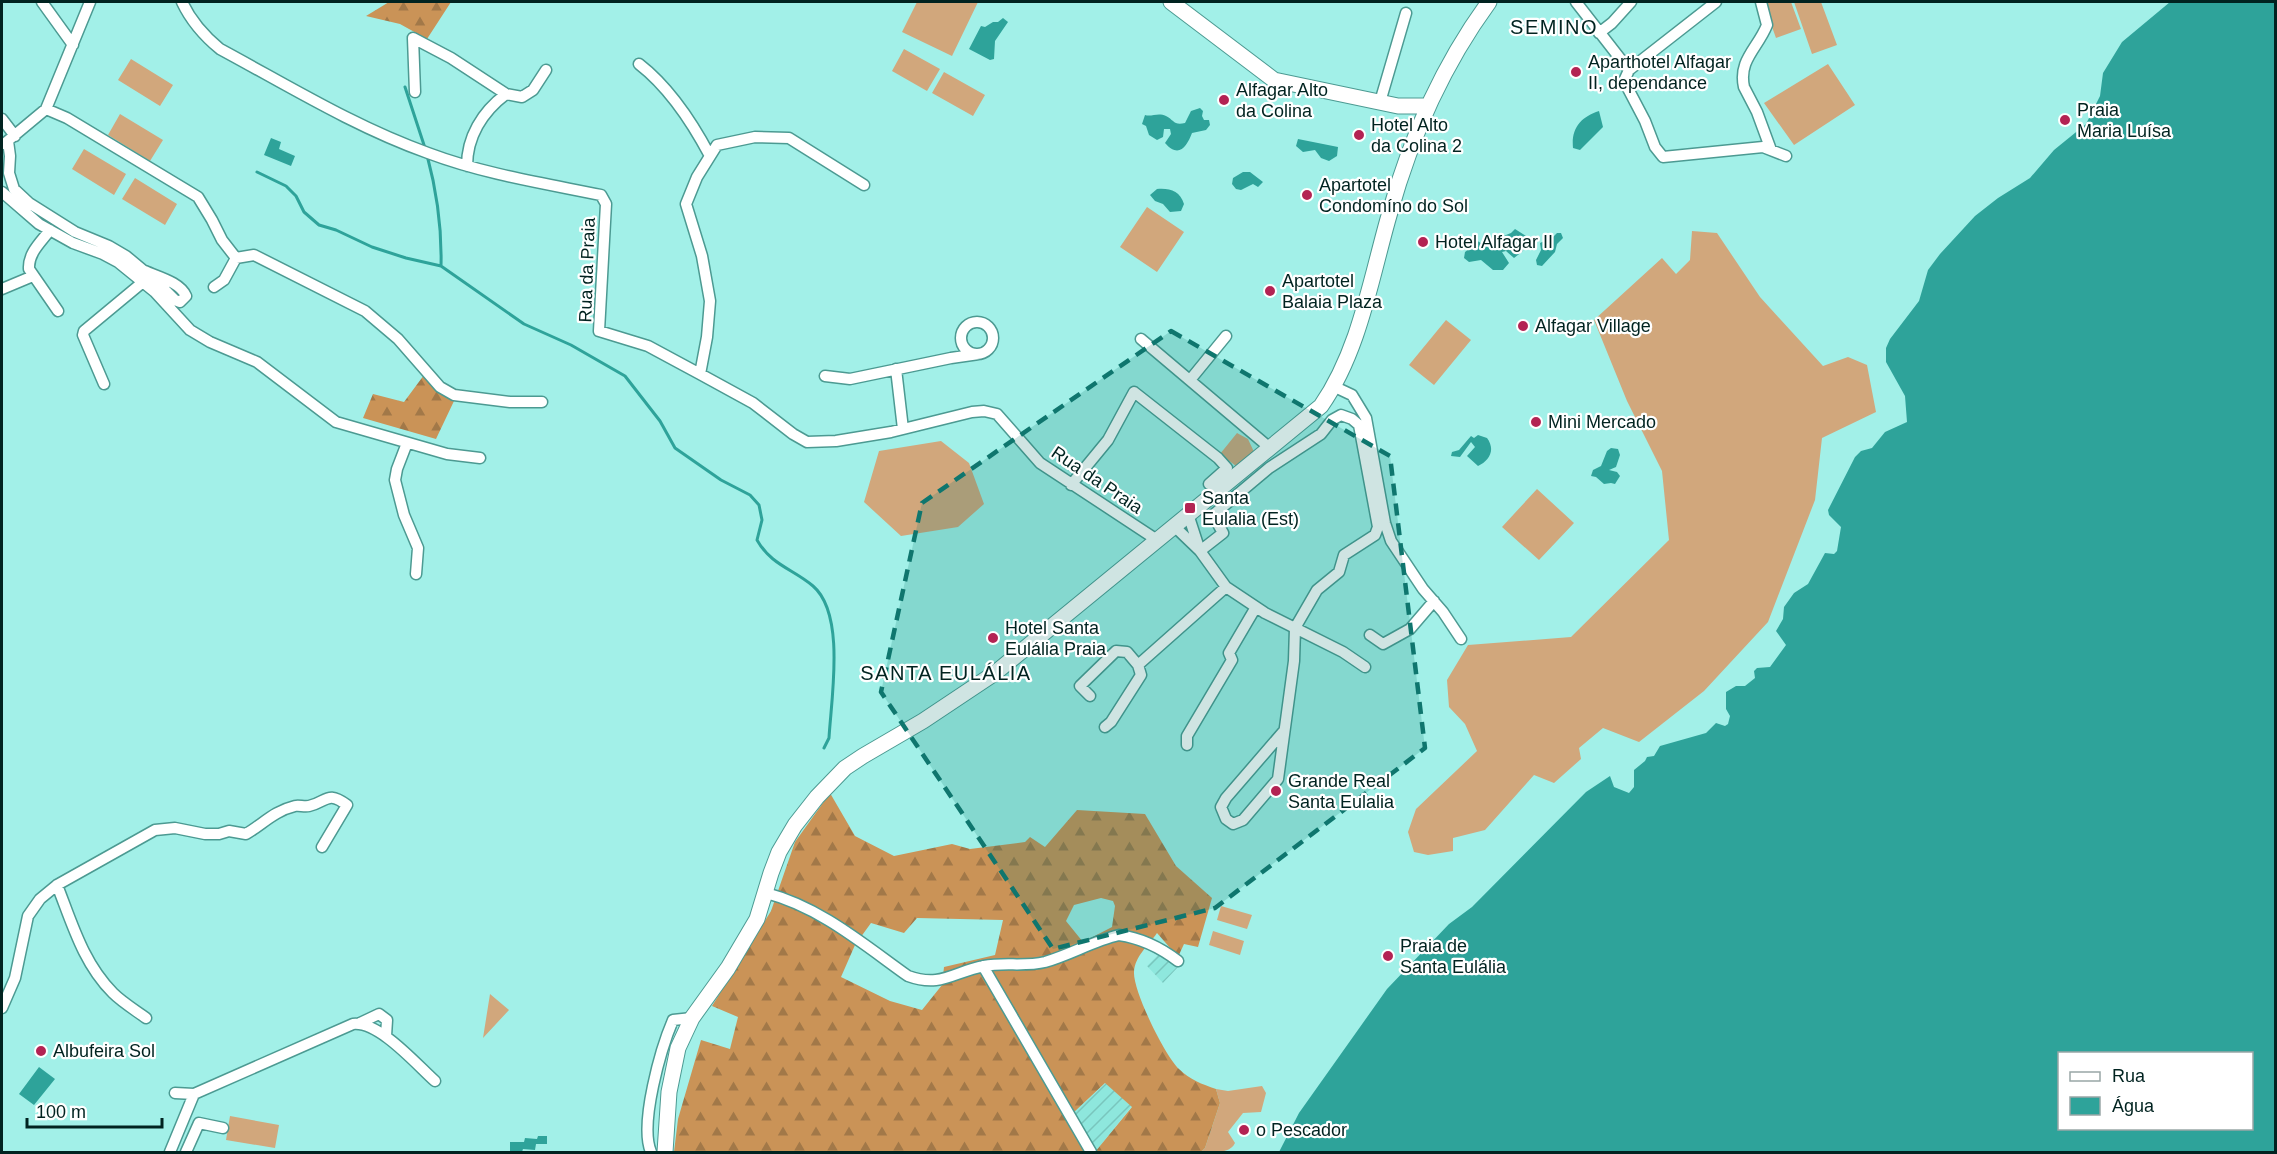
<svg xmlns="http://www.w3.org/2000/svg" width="2277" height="1154" viewBox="0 0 2277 1154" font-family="Helvetica,sans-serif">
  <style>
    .industrial { fill: url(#industrial-furrows) }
    .grass { fill: #d1a77c }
    .forest { fill: url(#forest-firs); fill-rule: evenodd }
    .water { fill: #2ea39a; fill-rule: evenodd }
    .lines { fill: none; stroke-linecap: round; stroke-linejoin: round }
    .stream { stroke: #2ea39a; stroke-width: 3 }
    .street-casing { stroke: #4c9a92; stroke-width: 13 }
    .secondary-casing { stroke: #4c9a92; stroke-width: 17 }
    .street { stroke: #fff; stroke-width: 10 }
    .secondary { stroke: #fff; stroke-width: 15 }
    .marked { fill: #0f766e; fill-opacity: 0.2; stroke: #0f766e; stroke-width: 4.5; stroke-dasharray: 12 8; stroke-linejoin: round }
    .poi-dot { fill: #b32353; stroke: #fff; stroke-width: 2 }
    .labels { text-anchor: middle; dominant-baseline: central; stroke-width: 4.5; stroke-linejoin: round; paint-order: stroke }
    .poi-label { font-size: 18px; fill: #012320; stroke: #fff; text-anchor: start }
    .street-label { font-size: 18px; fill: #012320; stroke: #fff }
    .neighbourhood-label { font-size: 20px; letter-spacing: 1.5px; fill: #012320; stroke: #fff }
  </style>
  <defs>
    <pattern id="industrial-furrows" width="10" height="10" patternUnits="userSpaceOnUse" patternTransform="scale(1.5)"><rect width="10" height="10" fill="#8ee7dd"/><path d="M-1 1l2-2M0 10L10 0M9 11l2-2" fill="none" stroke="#79c6bd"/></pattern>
    <pattern id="forest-firs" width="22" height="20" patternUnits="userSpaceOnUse" patternTransform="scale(1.5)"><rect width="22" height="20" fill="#ca9357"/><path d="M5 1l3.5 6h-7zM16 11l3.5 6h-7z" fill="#a27848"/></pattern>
  </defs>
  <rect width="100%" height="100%" fill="#a2f0e8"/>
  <path class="industrial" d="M1159,954L1178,967L1163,983L1147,966Z
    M1106,1083L1132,1106L1095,1152L1072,1114Z"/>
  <path class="grass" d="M917,2H978L952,56L902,32Z
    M1763,2H1791L1801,29L1776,38Z
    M1794,2H1821L1837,45L1812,54Z
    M904,49L940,69L927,91L892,71Z
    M131,59L173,85L160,106L118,80Z
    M1828,64L1855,105L1794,145L1764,103Z
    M944,72L985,95L973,116L932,93Z
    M120,114L163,140L150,161L108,135Z
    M84,149L126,174L114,195L72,169Z
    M135,178L177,204L165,225L122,199Z
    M1147,207L1184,232L1157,272L1120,247Z
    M1692,231L1717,233L1760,297L1823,366L1848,357L1867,365L1876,412L1822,438L1815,500L1768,622L1704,691L1639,742L1603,728L1579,748L1581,759L1554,783L1534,775L1485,830L1453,838V851L1428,855L1414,852L1408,832L1416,809L1477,751L1465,724L1449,707L1447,680L1468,645L1571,637L1669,540L1662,471L1627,401L1594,320L1662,258L1676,274L1690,260Z
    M1446,320L1471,340L1434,385L1409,365Z
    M1237,433L1248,439L1254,452L1236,466L1220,454Z
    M941,441L969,463L984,504L958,527L901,536L864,502L879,451Z
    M1537,489L1574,523L1539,560L1502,527Z
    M1221,906L1252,915L1247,929L1217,920Z
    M1213,931L1244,941L1240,955L1209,945Z
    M490,994L509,1010L483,1038Z
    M1262,1086L1266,1093L1261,1112L1243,1113L1228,1132L1235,1143C1230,1154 1214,1152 1201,1152L1205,1148L1220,1103L1216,1089L1228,1091Z
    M230,1116L279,1125L275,1148L226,1140Z"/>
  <path class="forest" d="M389,2H451L427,39L400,24L366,16Z
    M424,375L439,390L454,401L436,439L363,418L373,394L404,402Z
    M830,793L855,836L894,856L952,844L970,849L1025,842L1030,837L1045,847L1077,810L1145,814L1176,866L1212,898L1198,947L1184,944L1178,957L1157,933C1148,946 1135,956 1134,972C1133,991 1165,1056 1179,1069C1190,1080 1202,1084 1216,1089L1220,1103L1205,1148L1201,1152H674L678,1119L701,1040L730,1049L738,1017L712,1006L771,911L795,842ZM1101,898L1113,901L1115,906L1112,927L1083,942L1066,921L1074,905ZM917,918L1003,920L995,955L944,967L942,985L922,1010L890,1001L841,977L855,945L871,923L904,933ZM1105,1083L1132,1107L1095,1152L1072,1114Z"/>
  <path class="water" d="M2170,2H2275V1152H1279L1299,1113L1387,989L1449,924L1472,907L1586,792L1610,776L1614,787L1629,793L1634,787V770L1645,761L1647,757L1654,756L1660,746L1706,733L1716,723L1725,726L1728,724L1730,716L1726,709V692L1736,686H1745L1755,678L1754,671L1757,668L1770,667L1786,645L1776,631L1783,619L1784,607L1794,593L1808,584L1825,553L1834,554L1837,551L1841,527L1829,515L1828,510L1855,457L1861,451L1872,448L1885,432L1907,422L1905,396L1886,362V348L1890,339L1919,301L1928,270L1940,254L1975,216L1998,198L2030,178L2054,150L2086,124L2100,96L2103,73L2122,42ZM2060,1054H2252V1128H2060Z
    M1003,18L1008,22L995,41L994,59L990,60L969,49L981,26L985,27L993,22H998Z
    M1200,108L1203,111L1202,116L1204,120H1209L1210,125L1206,130L1192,133C1187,146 1179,159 1165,143L1171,134L1170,129H1164L1163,137L1157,140L1149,135L1146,126L1142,124L1145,115C1152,117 1158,112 1166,116C1174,120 1174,126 1185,123L1191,111Z
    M1599,111L1603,127L1580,150L1573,148C1571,128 1581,117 1599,111Z
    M271,138L281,142L279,149L295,156L291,166L264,155Z
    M1298,139L1338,147L1337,156L1329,161L1321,158L1315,150L1303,152L1296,146Z
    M1243,172H1250L1263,182L1258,187L1253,184L1241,190L1236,189L1232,184L1233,178Z
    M1157,189C1170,188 1180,191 1184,204L1181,211L1170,212L1163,204L1155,201L1150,195Z
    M1515,229L1526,236L1523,251L1514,258L1506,251L1502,252L1509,263L1503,270H1493L1481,260L1469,262L1464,258L1465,252L1469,249L1468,241C1478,236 1482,248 1492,248L1498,244L1501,237L1511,233Z
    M1557,233H1561L1563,238L1557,244L1555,252L1542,266L1537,265L1536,260L1541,250L1540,243L1553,237Z
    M1478,435L1487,438C1496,450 1489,461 1478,466L1467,456L1475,447L1471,442L1460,457L1451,456L1452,452L1459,450L1471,436L1474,438Z
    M1611,448L1618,449L1620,455L1616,467L1609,470L1617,472L1620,476L1615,484L1611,483L1604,484L1596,477L1591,476L1593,470L1601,466L1607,451Z
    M39,1067L55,1079L34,1105L19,1094Z
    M538,1136H547V1144H536L535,1150L523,1149L522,1152H510V1142H524L525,1138L537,1139Z"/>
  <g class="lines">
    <path class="stream" d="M405,87L425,148
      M427,155C437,192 442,227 441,266L524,324L571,345L625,376L660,421L675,448L721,480L750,495L759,505L762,520L757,540C771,565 793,569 813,586C846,614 831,700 829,738L824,748
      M257,172L286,186L296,196L304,212L319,225L336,230L372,247L406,258L441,266"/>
    <defs>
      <path id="street" d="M42,2L73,45
        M182,2C191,21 203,35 220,49C287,85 355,127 428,153C484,174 542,183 601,195L606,204L599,331L648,346L700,374L753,403L793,434L807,442L836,441L891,432L972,412L984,411L997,414L1040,463L1157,540
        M1576,2L1629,70
        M1716,2L1629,70L1624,81L1645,121L1655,147L1663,157L1763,147L1786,156
        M1761,2L1767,25C1758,48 1738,60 1744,87L1757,112L1771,150
        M1599,33L1612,23L1631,2
        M639,64C670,88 692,122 710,156
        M415,92L413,38L451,58L506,94C482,112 467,137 467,166
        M506,94L522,97L533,90L546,70
        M1380,102L1406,13
        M46,109L67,118L198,197L212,220L222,240L236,258L254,255L365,311L398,339L440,387L454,395L510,402H542
        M2,119L15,136
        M8,141L10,156L9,173L14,189L29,203L75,232L109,246L126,256L156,281L175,300L180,302L186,296C180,282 158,277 145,271
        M4,144L46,109L90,2
        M2,192L39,224L73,243L103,254L118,262L155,292L190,330L210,342L257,362L336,422L447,454L480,458
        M50,230C41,242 28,253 29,269L58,311
        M214,287L224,280L236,258
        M2,289L33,276
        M961 338a16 16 0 1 1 32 0a16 16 0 1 1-32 0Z
        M1141,339L1270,448
        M896,369L903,429
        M700,374L707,337L710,301L702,256L686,204L697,177L717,145L755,137L789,138L864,185
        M825,376L850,379L951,358L979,354
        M1190,380L1226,336
        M104,384L83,335L84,331L143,282
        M1335,387L1352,395L1366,418L1385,523L1391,541L1423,589L1443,612L1461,639
        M407,443L397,469L395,480L404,515L418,548L416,574
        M1071,485L1108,440L1134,392L1218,458L1227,468L1209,484
        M1188,514L1200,551
        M1174,526L1200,551L1226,587L1265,613L1343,652L1365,667
        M1200,551L1223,533L1213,515L1269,468L1321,434L1332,420L1341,415L1352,419L1359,425L1378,527L1375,535L1344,555L1339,572L1317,590L1295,628L1294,661L1278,779L1243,820L1233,824L1226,819L1221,807L1226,798L1283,732
        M1370,635L1383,644L1410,629L1434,601
        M1090,696L1080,686L1116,651L1127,652L1138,665
        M1105,727L1111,722L1141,675L1138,665L1226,587
        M1187,745V736L1232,660L1229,653L1256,607
        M57,885C72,923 83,963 113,993C122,1002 135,1010 146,1018
        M766,893C820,907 863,944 908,976C941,988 953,972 984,966C1004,962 1025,967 1045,962C1070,955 1093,941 1119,935C1140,938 1161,948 1178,961
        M983,966L1091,1152
        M2,1008L15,978L28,916L40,899L57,885L155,830L175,828L205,834H219L229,831L246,834C263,824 274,811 295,806C299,805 304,807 309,806C327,802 327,790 347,805L322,847
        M360,1023L379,1014L387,1020L386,1036
        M175,1093L194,1094L353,1024C379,1021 416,1064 435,1081
        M170,1152L194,1094
        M186,1152L199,1123L223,1128
        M651,1152C639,1124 661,1048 673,1020L692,1018"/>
      <path id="secondary" d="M1171,2L1274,80L1398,106H1428
        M665,1152L669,1092L678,1048L692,1018L728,968L757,919L771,873L779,852L795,825L817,797L845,768L863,756L923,721L995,673L1321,406C1360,350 1371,277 1390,212C1411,137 1443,65 1489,2"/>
    </defs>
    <use href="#street" class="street-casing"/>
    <use href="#secondary" class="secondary-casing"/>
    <use href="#street" class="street"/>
    <use href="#secondary" class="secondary"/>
  </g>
  <path class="marked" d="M1171,331L1390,456L1425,748L1215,908L1053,949L881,692L922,503Z"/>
  <g class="poi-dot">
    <circle cx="1576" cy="72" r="6"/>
    <circle cx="1224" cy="100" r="6"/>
    <circle cx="2065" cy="120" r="6"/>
    <circle cx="1359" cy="135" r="6"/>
    <circle cx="1307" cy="195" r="6"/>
    <circle cx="1423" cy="242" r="6"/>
    <circle cx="1270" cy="291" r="6"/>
    <circle cx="1523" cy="326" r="6"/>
    <circle cx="1536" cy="422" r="6"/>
    <rect x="1184" y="502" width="12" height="12" rx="3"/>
    <circle cx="993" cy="638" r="6"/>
    <circle cx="1276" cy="791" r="6"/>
    <circle cx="1388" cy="956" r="6"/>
    <circle cx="41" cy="1051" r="6"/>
    <circle cx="1244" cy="1130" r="6"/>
  </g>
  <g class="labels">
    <g class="poi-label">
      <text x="1588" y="62">Aparthotel Alfagar<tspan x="1588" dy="21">II, dependance</tspan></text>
      <text x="1236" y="90">Alfagar Alto<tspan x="1236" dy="21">da Colina</tspan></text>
      <text x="2077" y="110">Praia<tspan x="2077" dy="21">Maria Luísa</tspan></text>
      <text x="1371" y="125">Hotel Alto<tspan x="1371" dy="21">da Colina 2</tspan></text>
      <text x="1319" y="185">Apartotel<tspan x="1319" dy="21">Condomíno do Sol</tspan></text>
      <text x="1435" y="242">Hotel Alfagar II</text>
      <text x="1282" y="281">Apartotel<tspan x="1282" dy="21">Balaia Plaza</tspan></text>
      <text x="1535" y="326">Alfagar Village</text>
      <text x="1548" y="422">Mini Mercado</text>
      <text x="1202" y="498">Santa<tspan x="1202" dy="21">Eulalia (Est)</tspan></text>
      <text x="1005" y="628">Hotel Santa<tspan x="1005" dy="21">Eulália Praia</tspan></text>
      <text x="1288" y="781">Grande Real<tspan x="1288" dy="21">Santa Eulalia</tspan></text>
      <text x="1400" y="946">Praia de<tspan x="1400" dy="21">Santa Eulália</tspan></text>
      <text x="53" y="1051">Albufeira Sol</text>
      <text x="1256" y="1130">o Pescador</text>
    </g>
    <g class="street-label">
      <text transform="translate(587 270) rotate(-88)">Rua da Praia</text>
      <text transform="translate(1097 480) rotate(34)">Rua da Praia</text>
    </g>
    <g class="neighbourhood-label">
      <text x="1554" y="27">SEMINO</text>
      <text x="946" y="673">SANTA EULÁLIA</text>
    </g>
  </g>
  <rect width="2277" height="1154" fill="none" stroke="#012320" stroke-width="6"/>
  <rect x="2058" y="1052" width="195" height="78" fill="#ffffff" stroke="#99a7a6" stroke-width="1.5"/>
  <rect x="2070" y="1072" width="30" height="9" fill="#ffffff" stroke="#99a7a6" stroke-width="1.5"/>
  <text x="2112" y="1082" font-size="18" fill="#012320">Rua</text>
  <rect x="2070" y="1097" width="30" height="18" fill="#2ea39a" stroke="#99a7a6" stroke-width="1.5"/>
  <text x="2112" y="1112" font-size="18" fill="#012320">Água</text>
  <path d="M27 1118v9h135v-9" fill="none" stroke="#012320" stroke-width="3"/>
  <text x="36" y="1118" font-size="18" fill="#012320" stroke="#ffffff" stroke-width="4.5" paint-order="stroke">100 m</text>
</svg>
